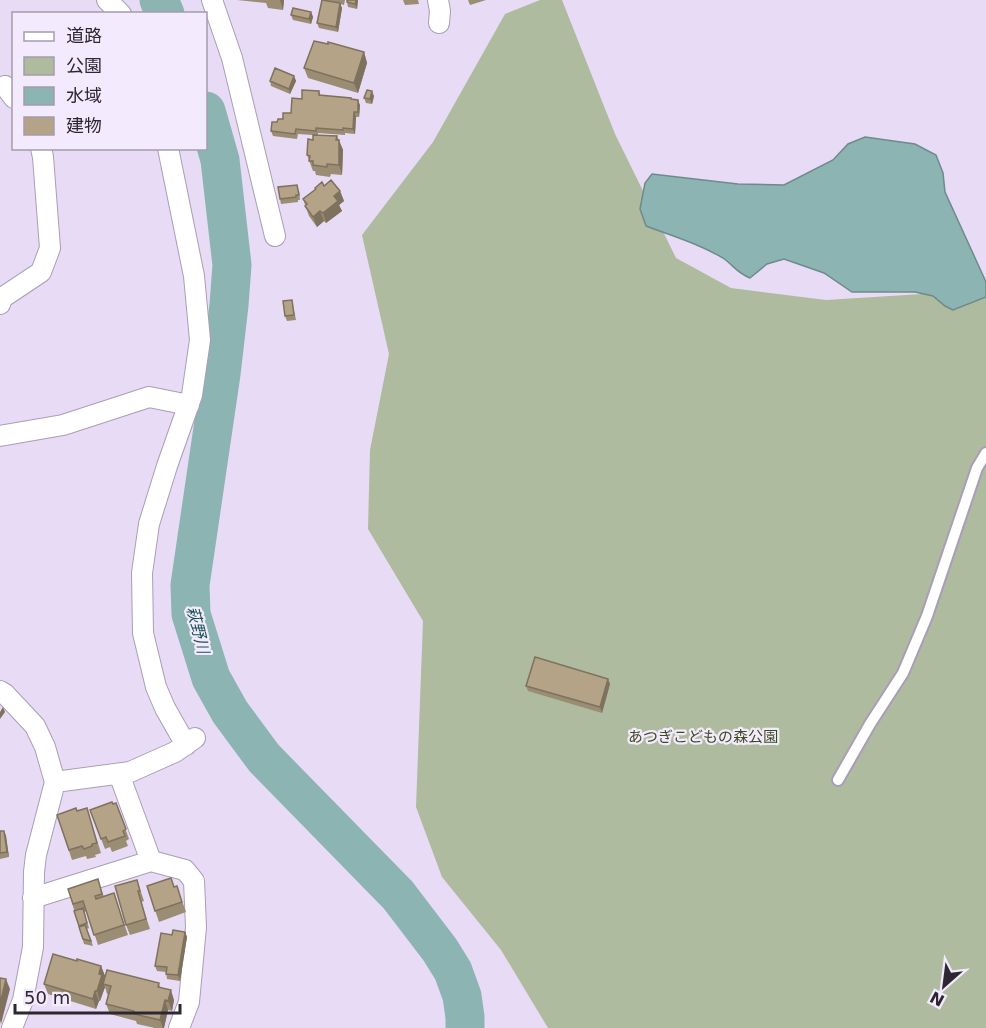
<svg xmlns="http://www.w3.org/2000/svg" width="986" height="1028" viewBox="0 0 986 1028" font-family="'DejaVu Sans','Noto Sans JP',sans-serif">
  <style>
    .green { fill: #aebb9e }
    .water { fill: #8cb4b3; stroke: #6f8a8c; stroke-width: 1.5 }
    .lines { fill: none; stroke-linecap: round; stroke-linejoin: round }
    .river { stroke: #8cb4b3; stroke-width: 39 }
    .lane-casing { stroke: #a99eb6; stroke-width: 14 }
    .street-casing { stroke: #a99eb6; stroke-width: 22 }
    .lane { stroke: #fff; stroke-width: 10 }
    .street { stroke: #fff; stroke-width: 20 }
    .wall { fill: #9b8c74 }
    .shaded-wall { fill: #7e725e }
    .building { fill: #b4a387; stroke: #7e725e; stroke-width: 1.5 }
    .labels { text-anchor: middle; dominant-baseline: central; stroke-width: 4.5; stroke-linejoin: round; paint-order: stroke }
    .park-label { font-size: 15px; fill: #3a4b1d; stroke: #f4eafe }
    .water-label { font-size: 16px; font-style: italic; fill: #155050; stroke: #f4eafe }
  </style>
  <rect width="100%" height="100%" fill="#e8dbf5"/>
  <path class="green" d="M540,0H562L615,134L676,258L731,288L826,300L986,290V1028H548L501,950L442,877L416,807L423,621L368,529L370,450L389,354L362,235L433,142L505,14Z"/>
  <path class="water" d="M865,137L915,144L936,155L943,173L945,192L986,282V297L953,310L945,306L933,296L915,292H852L824,273L784,259L767,264L750,278C737,273 733,265 723,258C699,244 673,236 646,226L640,209L645,183L652,174L738,184L784,185L833,160L848,144Z"/>
  <g class="lines">
    <path class="river" d="M159,0L165,14
      M206,111L220,160L232,265L229,305L221,374L190,585L191,614L211,678L230,712L264,758L398,895L440,950L453,971L462,996L465,1017V1028"/>
    <defs>
      <path id="lane" d="M838,780L870,724L903,673L927,616L977,468L986,453"/>
      <path id="street" d="M107,0L121,14
        M212,0L232,58L275,236
        M438,0L440,11L439,23
        M5,86L14,98
        M168,148L194,276L200,340L192,395L167,466L149,524L142,573L143,633L156,687L165,708L186,745
        M0,304L2,298L41,272L50,248L43,157L41,148
        M0,436L63,425L149,397L189,405
        M0,691L5,694L35,726L45,747L55,782L36,855L34,872L33,947L23,1000L12,1028
        M119,774L151,861
        M55,782L130,772L175,752L195,738
        M33,898L151,861L185,870L194,881L196,927L189,1002L179,1028"/>
    </defs>
    <use href="#lane" class="lane-casing"/>
    <use href="#street" class="street-casing"/>
    <use href="#lane" class="lane"/>
    <use href="#street" class="street"/>
  </g>
  <path class="wall" d="M237,0H284L283,10L268,8L266,3Z
    M322,0H345L344,5L340,4L342,8L338,32L319,28L317,23Z
    M358,0L357,9L348,7L347,2Z
    M403,0H418L419,4L405,5Z
    M468,0H486L470,5Z
    M311,12L313,17L311,24L293,20L291,15Z
    M364,52L367,63L358,93L308,78L304,68Z
    M294,76L296,81L290,94L271,86L270,81Z
    M319,91L321,96L352,99L360,105L359,117H356L355,134L345,133V135L318,133V135L339,140L343,150L342,175L331,174L330,177L316,175L315,171H313L307,155L313,140V135L298,134L297,139L273,136L271,131L277,122L291,113L302,99Z
    M374,96L372,104L366,103L364,98Z
    M324,186L340,191L344,201L339,205L342,211L326,223L324,221L317,227L309,216L303,199Z
    M299,190L300,200H298V202L281,204L280,199Z
    M292,300L296,320L287,321L285,316Z
    M610,684L602,713L528,691L526,686Z
    M116,803L129,839L126,841L128,846L112,852L110,847L105,849L90,810Z
    M77,811L90,818L101,853L95,855L96,857L87,859L86,856L72,860L57,815Z
    M0,831H4L6,836L9,857L0,859Z
    M98,879L104,897L114,893L128,935L98,945L87,911L84,912L89,928L87,929L93,946L84,944L68,889Z
    M137,880L144,901L141,902L150,929L130,935L126,925Z
    M147,886L177,887L186,912L159,922Z
    M185,932L187,937L180,981L167,979L166,972L157,971L155,966L172,935Z
    M77,961L101,966L105,976L104,981L159,983L160,988L174,1000L172,1011L168,1010L164,1028H155L137,1024L136,1021L110,1014L106,1004L108,994H107L105,987L100,1001H99L96,1009L48,994L44,984Z"/>
  <path class="shaded-wall" d="M280,0H284L283,10Z
    M356,0H358L357,9L355,4Z
    M340,3L342,8L338,32L336,27Z
    M311,12L313,17L311,24L309,19Z
    M364,52L367,63L358,93L354,83Z
    M294,76L296,81L290,94L289,89Z
    M372,91L374,96L372,104L370,99Z
    M358,100L360,105L359,117L358,112Z
    M354,112L356,117L355,134L353,129Z
    M337,136L343,150L342,175L339,165Z
    M340,191L344,201L339,205L342,211L326,223L323,213L334,196Z
    M320,211L324,221L317,227L313,217Z
    M608,679L610,684L602,713L600,707Z
    M3,707L5,712L0,719V712Z
    M4,831L6,836L9,857L7,852Z
    M185,932L187,937L180,981L178,975Z
    M101,966L105,976L104,980L105,984H103L105,987L100,1001L97,991L99,974Z
    M6,979L10,989L1,1024L0,1020V1004Z
    M171,990L174,1000L172,1011L168,1001Z
    M95,991L99,1001L96,1009L93,999Z
    M165,1000L168,1010L164,1028H163L160,1020Z"/>
  <path class="building" d="M322,0L340,3L336,27L317,23Z
    M347,0H356L355,4L347,2Z
    M293,8L311,12L309,19L291,15Z
    M314,41L328,44V42L364,52L354,83L304,68Z
    M275,68L294,76L289,89L270,81Z
    M302,90L319,91V95L351,98V99L358,100V112H354L353,129L343,128V130L316,128V131L296,129L295,134L271,131L272,122H277L278,119H283V113H291L292,98L302,99Z
    M367,90L372,91L370,99L364,98Z
    M313,135L337,136L336,140H339V165L327,164V167L313,165V161H309L310,156L307,155L308,139L313,140Z
    M331,180L340,191L334,196L338,201L323,213L320,211L313,217L305,206L307,204L303,199L316,189L315,188L322,182L324,186Z
    M297,185L299,195H296V197L280,199L278,187Z
    M292,300L294,315L285,316L283,301Z
    M535,657L608,679L600,707L526,686Z
    M112,802L113,804L116,803L126,829L123,831L125,836L108,842L106,837L101,839L90,810Z
    M76,808L77,811L87,808L97,843L92,844V846L84,849L82,846L69,850L57,815Z
    M0,831H4L7,852L0,853Z
    M171,878L174,887L177,886L182,902L155,911L147,886Z
    M98,879L102,894L95,896L96,899L114,893L124,925L94,935L83,901L73,904L68,889Z
    M137,880L140,891H138L146,919L126,925L115,886Z
    M83,908L87,923L79,926L74,911Z
    M85,925L91,941L83,939L79,927Z
    M173,930L185,932L178,975L166,974L167,967L155,966L161,933L172,935Z
    M53,954L77,961V959L101,966L99,974L102,975L97,991H95L93,999L44,984Z
    M107,970L159,983L158,987L171,990L168,1001L165,1000L160,1020L134,1014V1011L106,1004L111,986L103,984Z
    M0,978L6,979L0,1004Z"/>
  <g class="labels">
    <g class="park-label">
      <text x="703" y="737">あつぎこどもの森公園</text>
    </g>
    <g class="water-label">
      <text transform="translate(198 630) rotate(76)">萩野川</text>
    </g>
  </g>
  <rect x="12" y="12" width="195" height="138" fill="#f4eafe" stroke="#a49cac" stroke-width="1.5"/>
  <rect x="24" y="32" width="30" height="9" fill="#ffffff" stroke="#a49cac" stroke-width="1.5"/>
  <text x="66" y="42" font-size="18" fill="#2c2731">道路</text>
  <rect x="24" y="57" width="30" height="18" fill="#aebb9e" stroke="#a49cac" stroke-width="1.5"/>
  <text x="66" y="72" font-size="18" fill="#2c2731">公園</text>
  <rect x="24" y="87" width="30" height="18" fill="#8cb4b3" stroke="#a49cac" stroke-width="1.5"/>
  <text x="66" y="102" font-size="18" fill="#2c2731">水域</text>
  <rect x="24" y="117" width="30" height="18" fill="#b4a387" stroke="#a49cac" stroke-width="1.5"/>
  <text x="66" y="132" font-size="18" fill="#2c2731">建物</text>
  <g transform="translate(944 986) rotate(208)" stroke="#f4eafe" stroke-width="4.5" paint-order="stroke">
  <path d="M0-4.5L10 22L0 15L-10 22Z" fill="#2c2731"/>
  <text y="-9" font-size="16" font-weight="bold" text-anchor="middle" fill="#2c2731">N</text>
  </g>
  <path d="M15 1004v9h165v-9" fill="none" stroke="#2c2731" stroke-width="3"/>
  <text x="24" y="1004" font-size="18" fill="#2c2731" stroke="#f4eafe" stroke-width="4.5" paint-order="stroke">50 m</text>
</svg>
